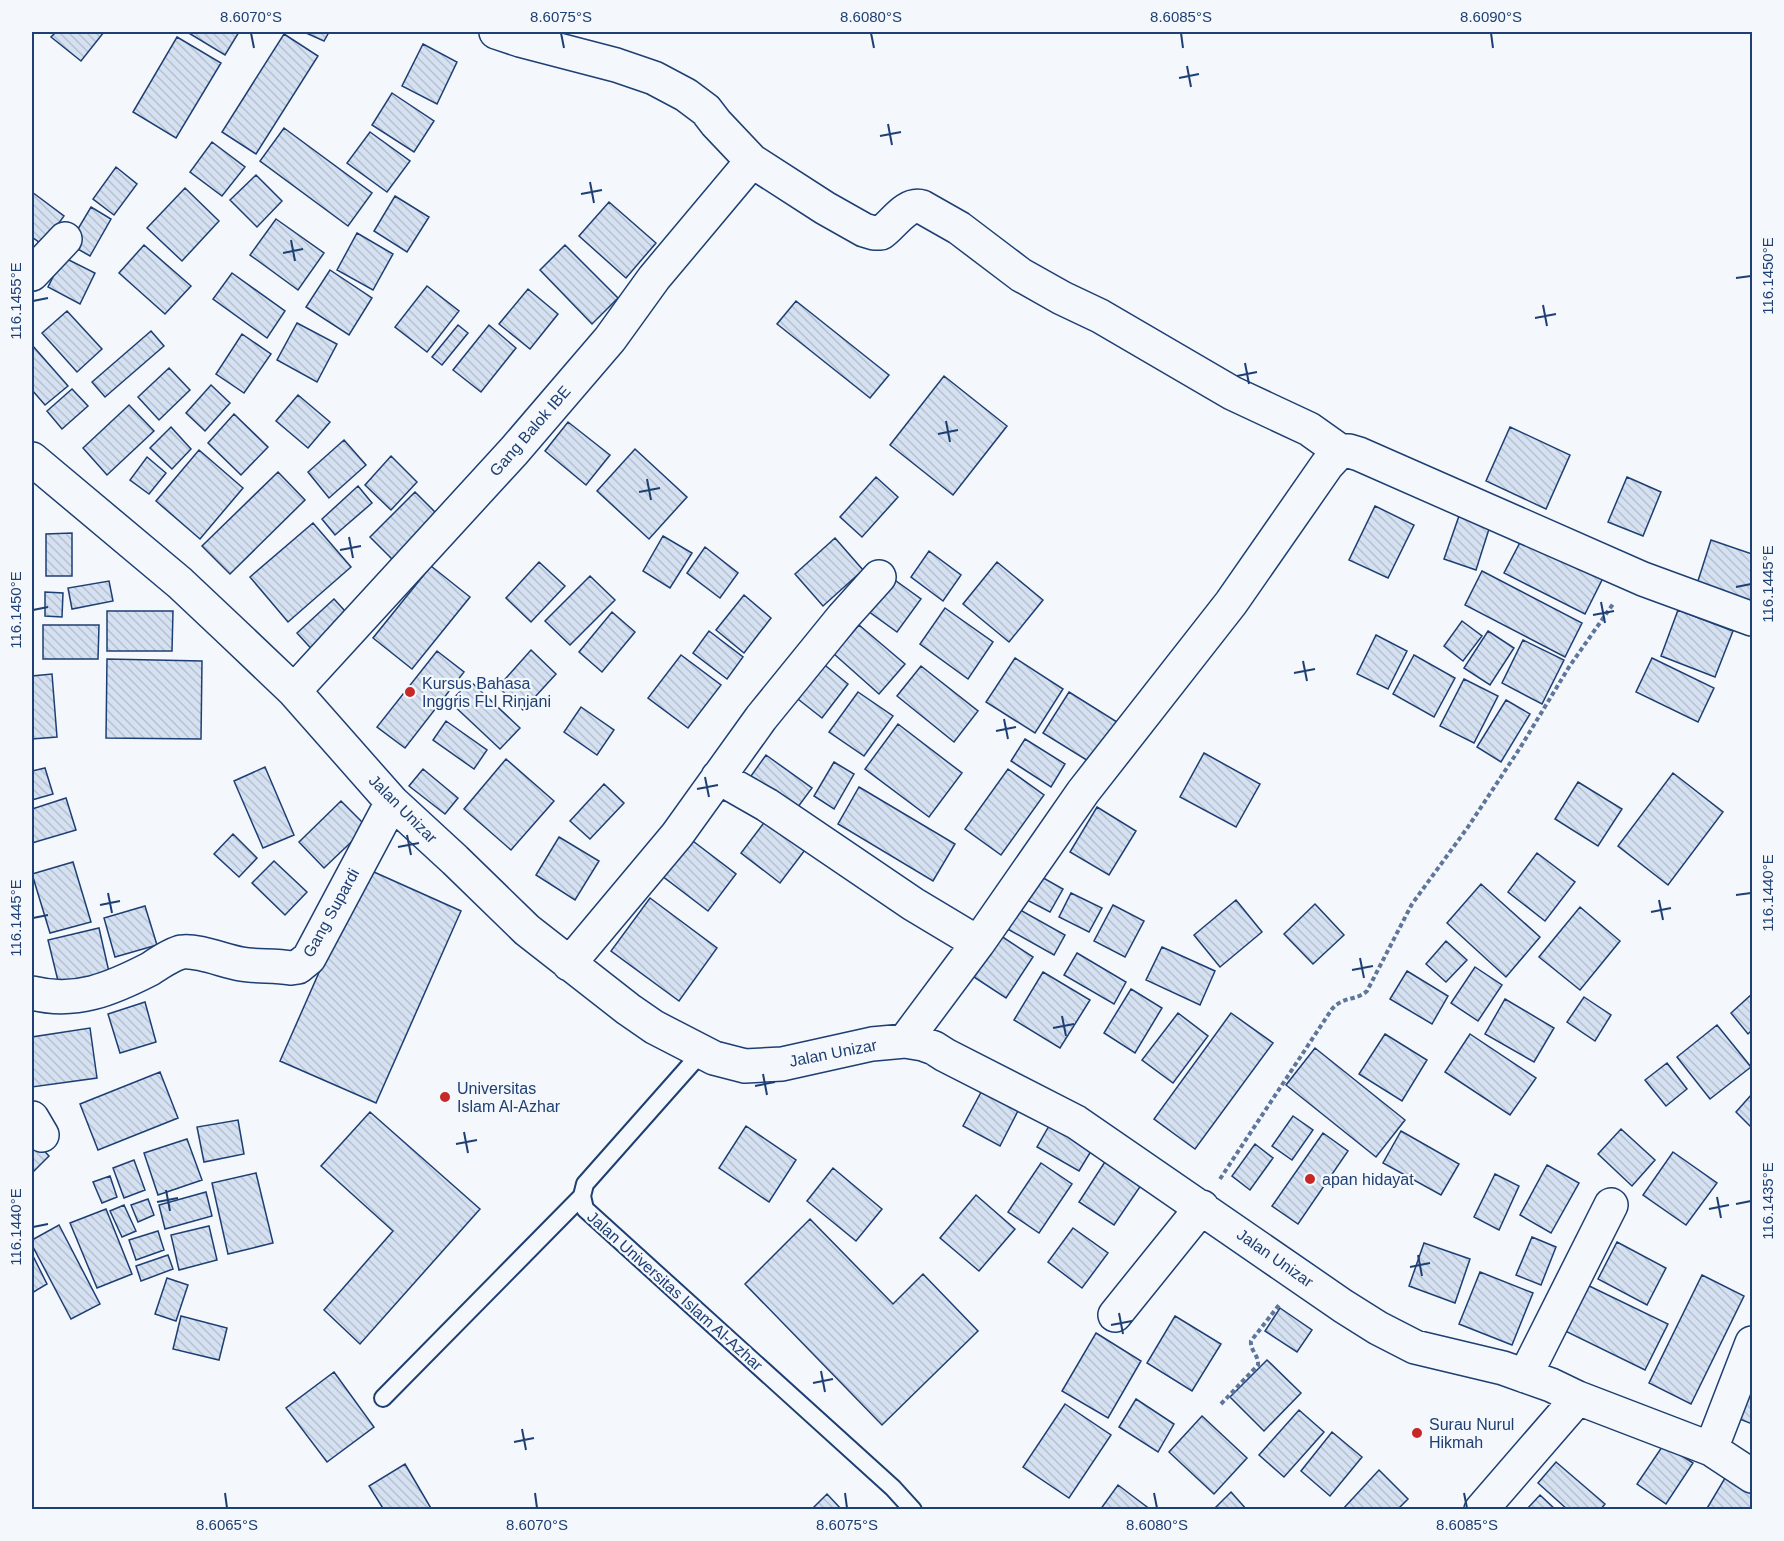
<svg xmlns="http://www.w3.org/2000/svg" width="1784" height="1541" viewBox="0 0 1784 1541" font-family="Helvetica,sans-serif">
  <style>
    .building { fill: url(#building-back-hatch); stroke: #1d3f73; stroke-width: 1.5 }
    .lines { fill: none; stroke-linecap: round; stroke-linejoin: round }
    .lane-casing { stroke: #1d3f73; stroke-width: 20 }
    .street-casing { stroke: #1d3f73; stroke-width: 36 }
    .path { stroke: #5e769c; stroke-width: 4; stroke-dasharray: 4.5 3; stroke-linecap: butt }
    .lane { stroke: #f4f7fb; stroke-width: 16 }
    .street { stroke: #f4f7fb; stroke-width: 33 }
    .ticks { fill: none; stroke: #1d3f73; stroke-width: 2 }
    .poi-dot { fill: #c62828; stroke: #f4f7fb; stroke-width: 2 }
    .labels { text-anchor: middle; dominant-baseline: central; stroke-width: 4.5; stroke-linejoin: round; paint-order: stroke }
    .street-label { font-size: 16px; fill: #1d3f73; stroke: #f4f7fb }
    .poi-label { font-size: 16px; fill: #1d3f73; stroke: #f4f7fb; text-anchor: start }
    .neatline { fill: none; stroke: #1d3f73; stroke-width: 2 }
    .ticks-label { font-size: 15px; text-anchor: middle; fill: #1d3f73 }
  </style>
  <defs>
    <pattern id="building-back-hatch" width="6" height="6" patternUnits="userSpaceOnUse" patternTransform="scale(1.5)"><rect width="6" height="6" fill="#d5e0f0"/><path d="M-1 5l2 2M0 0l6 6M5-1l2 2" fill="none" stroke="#b6c1d1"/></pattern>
  </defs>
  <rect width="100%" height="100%" fill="#f4f7fb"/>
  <path class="building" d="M56,32H104L81,61L51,37Z
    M187,32H239L225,55Z
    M304,32H329L324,41Z
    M284,34L318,56L256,154L222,132Z
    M177,37L221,63L176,138L133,112Z
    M423,44L457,62L437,104L402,86Z
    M392,93L434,121L414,152L372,125Z
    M284,128L372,193L348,226L260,161Z
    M370,132L410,161L387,192L347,163Z
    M212,142L245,167L222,196L190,172Z
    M116,167L137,184L114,215L93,199Z
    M256,175L282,201L257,227L230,200Z
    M185,188L219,221L182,261L147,228Z
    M32,192L64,216L43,245L32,237Z
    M395,196L429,217L407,252L374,231Z
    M609,202L656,243L626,278L579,236Z
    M91,207L111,219L90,256L69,244Z
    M276,219L324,253L298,290L250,255Z
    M357,233L393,254L373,290L337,270Z
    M144,245L191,286L165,314L119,273Z
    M565,245L618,298L592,324L540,270Z
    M63,257L95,273L80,304L48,287Z
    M330,270L372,298L349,335L306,307Z
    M232,273L285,311L267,338L213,299Z
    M427,286L459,311L427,352L395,327Z
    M528,289L558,314L530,349L499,324Z
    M796,301L889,375L870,398L777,324Z
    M67,311L102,349L77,372L42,333Z
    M297,323L337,344L317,382L277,360Z
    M458,325L468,333L442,365L432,357Z
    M489,325L516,348L481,392L453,370Z
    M151,331L164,346L105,397L92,382Z
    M242,334L271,354L244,393L216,374Z
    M32,345L68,386L45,405L32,390Z
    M169,368L190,390L159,420L138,397Z
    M944,376L1007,426L953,495L890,445Z
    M211,385L230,403L205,431L186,413Z
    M72,389L88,406L62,429L47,411Z
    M298,395L330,422L308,448L276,421Z
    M129,405L154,431L107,475L83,448Z
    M234,414L268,447L241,475L208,443Z
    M568,422L610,455L586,485L545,451Z
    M171,427L191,449L172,469L150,448Z
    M1510,427L1570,455L1546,509L1486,481Z
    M344,440L366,465L329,498L308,472Z
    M635,449L687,497L649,539L597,491Z
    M199,450L243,488L200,539L156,501Z
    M391,456L417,482L391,510L365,485Z
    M147,457L166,473L149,494L130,480Z
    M278,472L305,500L230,574L202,546Z
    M876,477L898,497L862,537L840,517Z
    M1627,477L1661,492L1643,536L1608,522Z
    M358,486L372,503L335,535L322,519Z
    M415,492L441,518L397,564L370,537Z
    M1375,506L1414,525L1388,578L1349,560Z
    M1459,516L1490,526L1476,570L1444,559Z
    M313,523L351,567L288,622L250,577Z
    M72,533V576H46V534Z
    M1524,535L1604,576L1585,614L1504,573Z
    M663,536L692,553L670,588L643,571Z
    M835,538L863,570L823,606L795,574Z
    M1711,540L1752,554V595L1750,601L1697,584Z
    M705,547L738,573L720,598L687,573Z
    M929,551L961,575L943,601L911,577Z
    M539,562L565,586L531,622L506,598Z
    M997,562L1043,600L1009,642L963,604Z
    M431,566L470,597L412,669L373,638Z
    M1482,571L1582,623L1565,657L1465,605Z
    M590,576L615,600L570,645L545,621Z
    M892,578L921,599L897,632L868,611Z
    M109,581L113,601L72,609L68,588Z
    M45,592L63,593L62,617L45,616Z
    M744,595L771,618L744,653L716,630Z
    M334,599L355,622L317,655L297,633Z
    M945,608L993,642L968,679L920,644Z
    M1678,610L1733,631L1715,677L1661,656Z
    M107,611H173L172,651H107Z
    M612,612L635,632L602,672L579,652Z
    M1462,621L1482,636L1463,661L1444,646Z
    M43,625H99L98,659H43Z
    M859,625L905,664L879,694L834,654Z
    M709,631L743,657L727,679L693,653Z
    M1488,631L1514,648L1490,685L1464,668Z
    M1376,635L1407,651L1388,689L1357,674Z
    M1523,640L1564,660L1542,704L1502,683Z
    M531,650L556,674L523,710L498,687Z
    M437,651L464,672L405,748L377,727Z
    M681,655L721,685L688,728L648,698Z
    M1414,655L1455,678L1434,717L1393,694Z
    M1015,658L1063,689L1035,733L986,702Z
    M1652,658L1714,688L1698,722L1636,692Z
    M107,659L202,661L201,739L106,738Z
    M821,662L848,684L822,718L794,696Z
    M921,666L978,711L954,742L897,696Z
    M52,674L57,737L32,739V676Z
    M1464,679L1498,696L1474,743L1440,726Z
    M470,681L520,728L500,749L450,702Z
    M858,692L893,716L864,756L829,732Z
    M1069,692L1117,722L1093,764L1043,733Z
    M1506,700L1530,714L1501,762L1477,747Z
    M581,707L614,730L597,755L564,732Z
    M446,721L487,750L474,769L433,740Z
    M898,724L962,773L929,817L865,769Z
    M1025,739L1065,764L1051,787L1011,761Z
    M1204,753L1260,784L1236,827L1180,797Z
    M766,755L812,788L792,815L746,783Z
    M506,759L554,801L511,850L464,809Z
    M834,762L854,774L834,809L814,796Z
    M265,767L294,835L263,848L234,781Z
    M45,768L53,794L32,800V771Z
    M423,769L458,798L445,814L409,786Z
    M1008,769L1044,795L1001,855L965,829Z
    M1673,773L1723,812L1668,885L1618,846Z
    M1578,782L1622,809L1598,846L1555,819Z
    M604,784L624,803L590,839L570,821Z
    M859,787L955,844L933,881L838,824Z
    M66,798L76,830L32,843V809Z
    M341,801L367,827L324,868L299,842Z
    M1097,807L1136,831L1109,875L1070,852Z
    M766,820L805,850L780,883L741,853Z
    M233,834L257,858L239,877L214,854Z
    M685,835L736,874L708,911L657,872Z
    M559,837L599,861L575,900L536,875Z
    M1537,853L1575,882L1545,921L1508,892Z
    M274,861L307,892L285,915L252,883Z
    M73,862L91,922L50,933L32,874Z
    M365,868L461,911L376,1103L280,1061Z
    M1038,875L1063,889L1050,912L1025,899Z
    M1481,884L1540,937L1506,977L1447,923Z
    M1071,893L1102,908L1089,932L1059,917Z
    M650,898L717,948L679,1001L611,951Z
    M1236,900L1262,932L1220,967L1194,935Z
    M1315,904L1344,935L1313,964L1284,934Z
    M1113,905L1144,921L1125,957L1094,941Z
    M145,906L157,945L115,957L104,918Z
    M1015,907L1065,935L1054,955L1004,927Z
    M1580,907L1620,941L1580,990L1539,957Z
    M99,928L109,972L59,985L48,940Z
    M1001,936L1033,957L1006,998L974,977Z
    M1446,941L1467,960L1446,982L1426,964Z
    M1162,947L1215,971L1200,1005L1146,980Z
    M1077,953L1126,982L1114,1004L1064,975Z
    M1475,967L1502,985L1478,1021L1451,1003Z
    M1407,971L1448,996L1432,1024L1390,999Z
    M1043,972L1090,1000L1060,1048L1014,1020Z
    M1131,989L1162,1008L1135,1053L1104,1033Z
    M1752,994V1030L1748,1034L1731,1013Z
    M1584,997L1611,1015L1595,1041L1567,1022Z
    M1505,999L1554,1028L1534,1062L1485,1034Z
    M145,1002L156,1042L120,1053L108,1014Z
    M1178,1013L1208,1036L1173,1083L1142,1060Z
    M1231,1013L1273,1043L1195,1149L1154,1119Z
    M1717,1025L1751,1067L1710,1099L1677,1057Z
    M90,1028L97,1078L32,1087V1037Z
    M1385,1034L1427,1060L1402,1101L1359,1074Z
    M1470,1034L1536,1078L1510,1115L1445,1072Z
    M1315,1048L1405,1120L1376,1157L1286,1085Z
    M1667,1063L1687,1089L1666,1106L1645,1080Z
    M160,1072L178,1118L98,1150L80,1104Z
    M986,1083L1022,1103L1000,1146L963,1126Z
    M1752,1094V1128L1736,1112Z
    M370,1112L480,1209L360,1344L324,1310L393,1231L321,1166Z
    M1293,1116L1313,1130L1292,1160L1272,1146Z
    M1053,1119L1096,1143L1079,1171L1037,1147Z
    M238,1120L244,1154L204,1162L197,1127Z
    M746,1126L796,1160L769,1202L719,1168Z
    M1621,1129L1655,1160L1632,1186L1598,1154Z
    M1401,1131L1459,1164L1441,1195L1383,1163Z
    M1323,1133L1348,1151L1298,1224L1272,1206Z
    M32,1138L49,1156L32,1173Z
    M187,1139L202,1180L158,1195L144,1153Z
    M1255,1144L1273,1158L1250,1190L1232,1176Z
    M1112,1151L1148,1175L1114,1225L1079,1202Z
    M1673,1152L1717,1183L1686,1225L1643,1195Z
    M134,1160L145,1190L124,1198L113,1168Z
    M1041,1163L1072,1184L1039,1233L1008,1212Z
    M1547,1165L1579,1183L1551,1233L1520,1215Z
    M833,1168L882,1209L856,1241L807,1201Z
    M256,1173L273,1243L228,1254L212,1183Z
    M1495,1174L1519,1186L1499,1230L1474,1217Z
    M110,1176L117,1197L102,1203L93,1182Z
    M206,1192L212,1216L165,1229L159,1205Z
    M976,1195L1015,1229L979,1271L940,1238Z
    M148,1199L154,1215L138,1222L131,1205Z
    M124,1205L136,1231L122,1237L110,1211Z
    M106,1209L132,1274L97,1288L70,1223Z
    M810,1219L893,1304L923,1274L978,1331L882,1425L745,1284Z
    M59,1225L100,1304L71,1319L32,1245V1240Z
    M209,1226L217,1260L179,1270L171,1235Z
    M1073,1228L1108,1253L1082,1288L1048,1262Z
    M158,1231L164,1250L136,1260L129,1240Z
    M1532,1237L1556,1247L1541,1285L1516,1275Z
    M1617,1242L1666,1268L1647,1305L1598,1279Z
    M1424,1243L1470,1259L1455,1303L1409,1286Z
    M32,1254L47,1284L32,1293Z
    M168,1255L173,1269L141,1281L136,1266Z
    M1480,1272L1533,1293L1512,1345L1459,1324Z
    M1702,1275L1744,1296L1691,1404L1649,1383Z
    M167,1278L188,1285L176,1321L155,1314Z
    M1581,1282L1668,1324L1645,1370L1559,1328Z
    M1280,1308L1312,1330L1297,1352L1265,1331Z
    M181,1316L227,1328L219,1360L173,1349Z
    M1175,1316L1221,1344L1192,1391L1147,1363Z
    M1096,1333L1141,1361L1108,1418L1062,1391Z
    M1267,1360L1301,1393L1264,1431L1230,1397Z
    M1752,1370V1424L1735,1417Z
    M334,1372L374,1427L327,1462L286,1408Z
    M1136,1399L1174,1424L1158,1452L1119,1427Z
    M1065,1404L1111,1435L1069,1498L1023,1467Z
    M1299,1410L1324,1432L1284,1477L1259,1455Z
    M1202,1416L1247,1458L1214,1494L1169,1452Z
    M1332,1432L1362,1457L1330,1496L1301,1471Z
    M1664,1444L1693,1463L1666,1504L1637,1484Z
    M1556,1462L1605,1504L1600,1510H1568L1538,1483Z
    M405,1464L432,1510H384L369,1486Z
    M1379,1470L1408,1499L1397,1510H1342Z
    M1728,1473L1752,1488V1510H1706Z
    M1118,1485L1151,1510H1100Z
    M1231,1492L1247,1510H1213Z
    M827,1494L842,1510H811Z
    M1540,1495L1556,1510H1526Z"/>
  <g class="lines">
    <defs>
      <path id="lane" d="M701,1053L585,1184L582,1196L585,1209L893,1488L913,1510
        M383,1398L582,1196"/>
      <path id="street" d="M496,32L520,40L616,65L654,78L686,95L706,110L716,123L752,161L825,208L864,230L874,233H881C893,225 906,202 922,207L959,228L1021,275L1062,298L1100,316L1232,393L1309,429L1340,451
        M32,274L65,239
        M32,459L180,583L232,632L294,691L392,802L455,860L527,930L628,1009L654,1027L714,1058L745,1066L782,1064L872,1044L905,1041L923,1044L934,1048L945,1055L1076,1122L1343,1306L1378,1328L1415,1347L1503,1368L1551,1385L1578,1398L1711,1449L1752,1476
        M294,691L514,451L610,339L654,278L752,161
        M718,777L767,805L913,904L978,943
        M569,964L677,835L761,718L843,617L879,577
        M32,993C76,1004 111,989 150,969C159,963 172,954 182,952C198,950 224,961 241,964C257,967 274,965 291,968L298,967L309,958L392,802
        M905,1041L978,943L1083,792L1231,603L1327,465L1340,451H1349L1359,454L1643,579L1752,619
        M32,1118L42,1135
        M1115,1315L1202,1207
        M1525,1376L1611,1205
        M1711,1449L1752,1343
        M1481,1510L1578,1398"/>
    </defs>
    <use href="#lane" class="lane-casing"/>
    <use href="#street" class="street-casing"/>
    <path class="path" d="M1220,1179L1332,1009C1343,996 1356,1001 1367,991L1412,904L1468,827L1520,748L1569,667L1613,604
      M1221,1404L1258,1365C1259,1355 1250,1351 1251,1341L1279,1305"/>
    <use href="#lane" class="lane"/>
    <use href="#street" class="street"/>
  </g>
  <path class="ticks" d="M251,33L254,48M561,33L564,48M871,33L874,48M1181,33L1183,48M1491,33L1493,48M1187,66L1191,87M1179,78L1199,74M888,124L892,145M880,136L901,132M590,182L594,203M581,194L602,190M291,240L295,261M283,253L303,249M1736,278L1751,276M33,301L48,298M1543,305L1547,326M1535,318L1556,314M1245,363L1249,384M1237,376L1257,372M946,421L950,442M938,434L958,430M647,479L651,500M639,492L660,488M349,537L353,558M340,550L361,546M1736,587L1751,584M1601,602L1605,623M33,610L48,607M1593,615L1614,611M1303,661L1307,681M1294,673L1315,669M1004,719L1008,739M996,731L1016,727M705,777L709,797M697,789L718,785M407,835L411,855M398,847L419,843M108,893L112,913M1736,895L1751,893M1659,900L1663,920M100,905L120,901M1651,912L1671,908M33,918L48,915M1360,958L1364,978M1352,970L1373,966M1062,1016L1066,1036M1053,1028L1074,1024M763,1074L767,1095M755,1086L775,1082M464,1132L468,1153M456,1144L477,1140M166,1190L170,1211M1717,1197L1721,1218M157,1202L178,1198M1736,1204L1751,1201M1709,1209L1729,1205M33,1227L48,1224M1418,1255L1422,1276M1410,1267L1430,1263M1119,1313L1123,1334M1111,1325L1132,1321M821,1371L825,1392M813,1383L833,1379M522,1429L526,1450M514,1442L534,1438M225,1493L227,1508M535,1493L537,1508M845,1493L847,1508M1154,1493L1157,1508M1464,1493L1467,1508"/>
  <g class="poi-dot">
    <circle cx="410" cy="692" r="6"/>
    <circle cx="445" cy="1097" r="6"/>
    <circle cx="1310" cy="1179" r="6"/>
    <circle cx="1417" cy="1433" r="6"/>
  </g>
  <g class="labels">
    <g class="street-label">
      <text transform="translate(530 431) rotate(-49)">Gang Balok IBE</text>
      <text transform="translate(403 809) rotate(45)">Jalan Unizar</text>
      <text transform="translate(331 913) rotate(-61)">Gang Supardi</text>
      <text transform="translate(833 1053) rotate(-11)">Jalan Unizar</text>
      <text transform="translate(1275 1258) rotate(35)">Jalan Unizar</text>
      <text transform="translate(675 1291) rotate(42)">Jalan Universitas Islam Al-Azhar</text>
    </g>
    <g class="poi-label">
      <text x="422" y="683">Kursus Bahasa<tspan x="422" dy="18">Inggris FLI Rinjani</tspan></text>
      <text x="457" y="1088">Universitas<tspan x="457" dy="18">Islam Al-Azhar</tspan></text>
      <text x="1322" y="1179">apan hidayat</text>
      <text x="1429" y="1424">Surau Nurul<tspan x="1429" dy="18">Hikmah</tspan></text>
    </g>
  </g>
  <rect width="1784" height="1541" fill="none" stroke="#f4f7fb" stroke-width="66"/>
  <rect x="33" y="33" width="1718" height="1475" class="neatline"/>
  <g class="ticks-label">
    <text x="251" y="22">8.6070°S</text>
    <text x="561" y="22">8.6075°S</text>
    <text x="871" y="22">8.6080°S</text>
    <text x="1181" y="22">8.6085°S</text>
    <text x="1491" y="22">8.6090°S</text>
    <text transform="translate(1768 276) rotate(-90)" y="5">116.1450°E</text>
    <text transform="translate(16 301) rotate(-90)" y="5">116.1455°E</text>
    <text transform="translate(1768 584) rotate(-90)" y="5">116.1445°E</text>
    <text transform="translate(16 610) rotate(-90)" y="5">116.1450°E</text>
    <text transform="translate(1768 893) rotate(-90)" y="5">116.1440°E</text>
    <text transform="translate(16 918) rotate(-90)" y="5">116.1445°E</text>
    <text transform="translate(1768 1201) rotate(-90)" y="5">116.1435°E</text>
    <text transform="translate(16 1227) rotate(-90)" y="5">116.1440°E</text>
    <text x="227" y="1530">8.6065°S</text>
    <text x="537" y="1530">8.6070°S</text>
    <text x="847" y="1530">8.6075°S</text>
    <text x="1157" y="1530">8.6080°S</text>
    <text x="1467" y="1530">8.6085°S</text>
  </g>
</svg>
